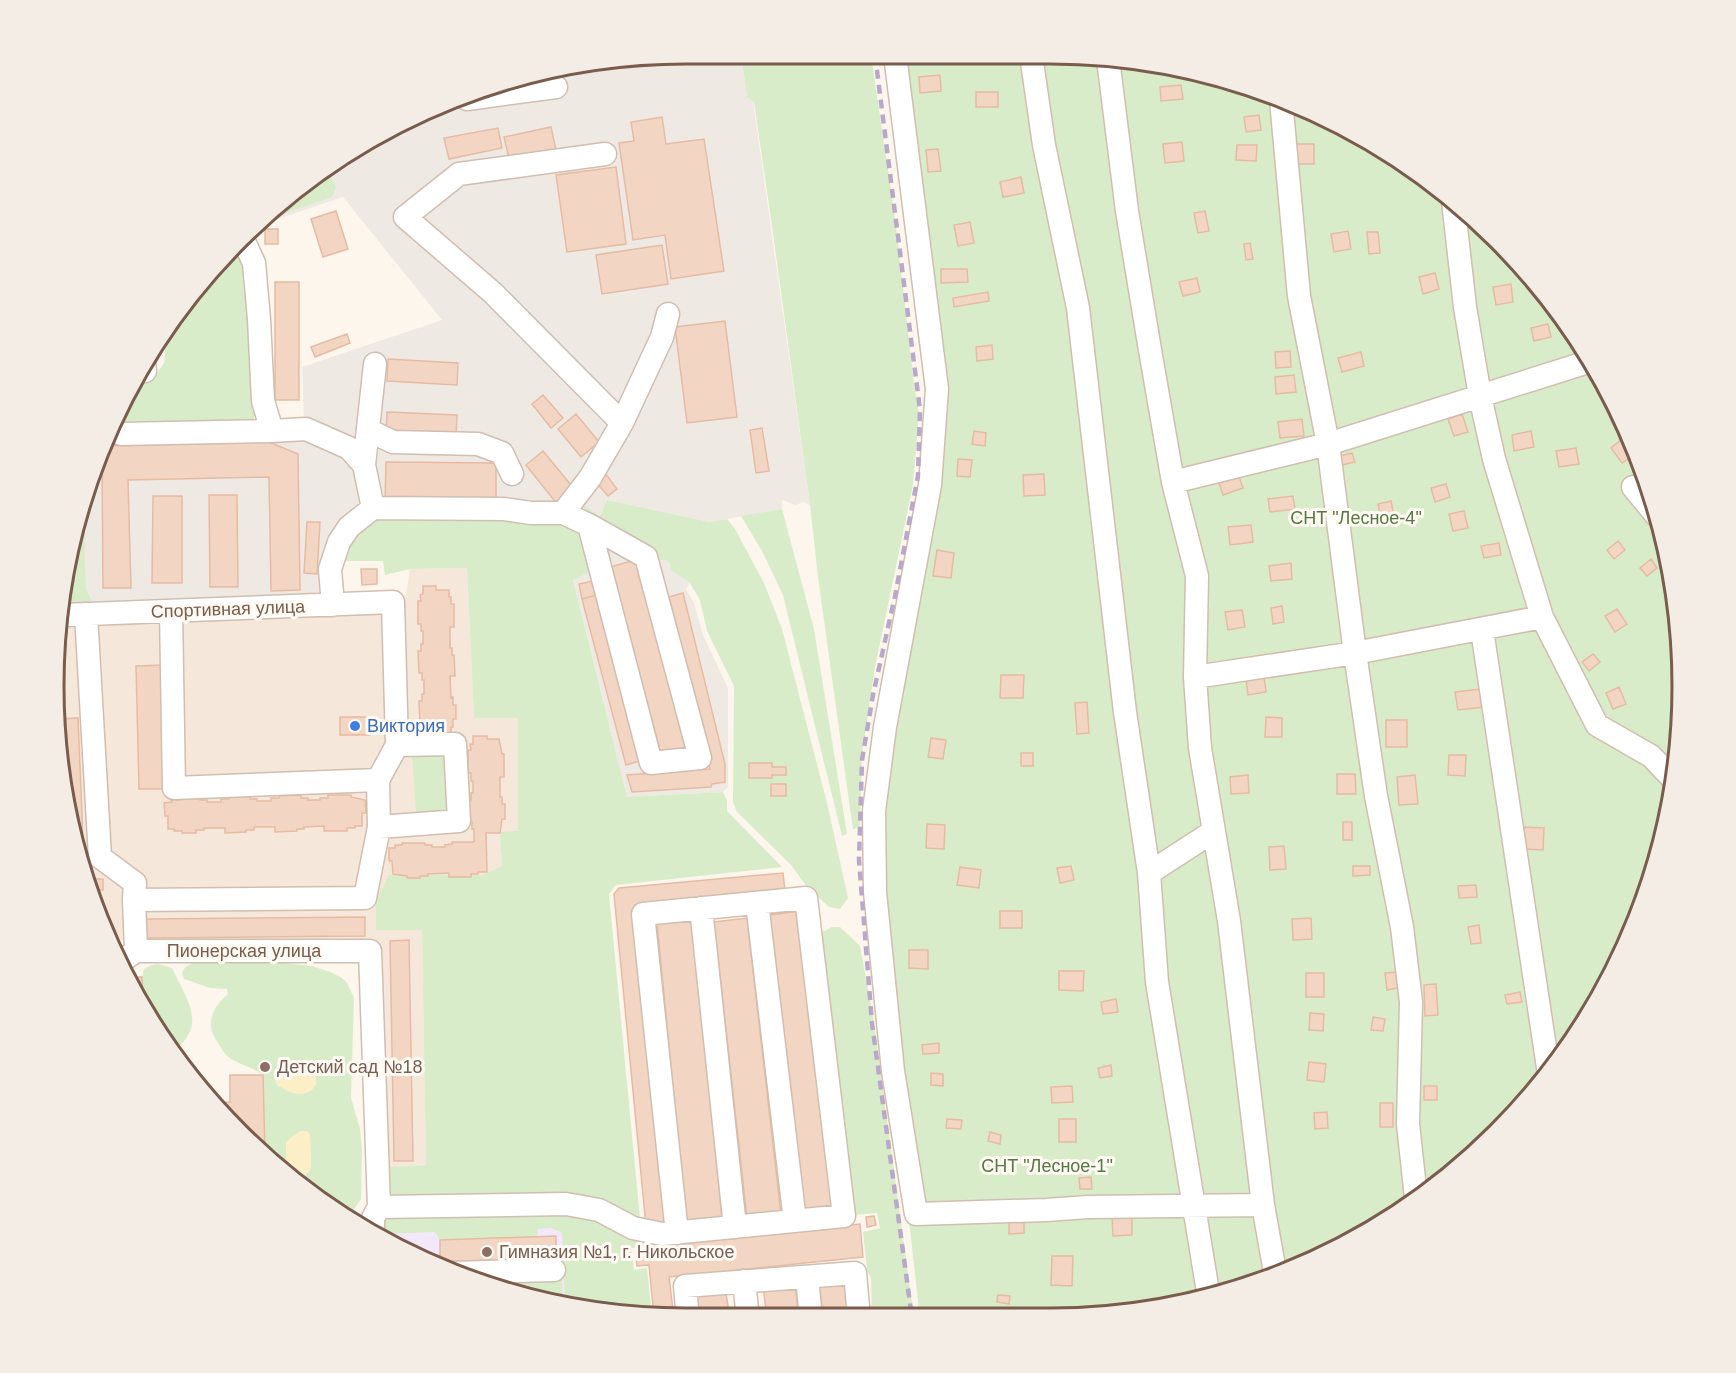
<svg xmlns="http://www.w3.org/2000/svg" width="1736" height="1373" viewBox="0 0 1736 1373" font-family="Arial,sans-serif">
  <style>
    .residential { fill: #f5e8da }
    .industrial { fill: #efe9e4 }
    .education { fill: #f3e8fa }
    .green { fill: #d8ecc9; fill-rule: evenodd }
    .sand { fill: #fcefc7 }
    .building { fill: #f3d5c3; stroke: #e6bba3; stroke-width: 1.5 }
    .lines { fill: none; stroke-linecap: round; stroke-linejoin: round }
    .minor-casing { stroke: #d1beb0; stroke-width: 25 }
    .minor { stroke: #fff; stroke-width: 22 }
    .rail { stroke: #b9a8c9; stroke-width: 4.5; stroke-dasharray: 9 6; stroke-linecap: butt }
    .shop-dot { fill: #3f7fe0; stroke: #fffaf3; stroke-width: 2 }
    .education-dot { fill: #8d6e63; stroke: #fffaf3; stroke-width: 2 }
    .labels { text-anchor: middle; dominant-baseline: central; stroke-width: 6; stroke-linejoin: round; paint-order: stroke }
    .park-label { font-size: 18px; fill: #537a41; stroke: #fffaf3 }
    .street-label { font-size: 18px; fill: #7a5c4d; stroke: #fffaf3 }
    .shop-label { font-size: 18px; fill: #366cbe; stroke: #fffaf3; text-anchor: start }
    .education-label { font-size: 18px; fill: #785e54; stroke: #fffaf3; text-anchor: start }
    .rim { fill: none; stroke: #7a5c4d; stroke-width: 3 }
  </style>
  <rect width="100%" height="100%" fill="#fdf6ec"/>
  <path class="residential" d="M467,568L474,718L518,717V832H500L502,866L482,875H389L422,930L426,1165L384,1167L378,944L113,940L75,850L54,686L63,621L404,607L410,569Z"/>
  <path class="industrial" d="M686,54H741L747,96L753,101L810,505L804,502L795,505L782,500V509L710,522L607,500L600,516L581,504L666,560L670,564L671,570L690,583L686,589L694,603L703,635L728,688V787L723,792L627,797L573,579L342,547L339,600L95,608L86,588L84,502L113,433L304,420L302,367L442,320L343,197L257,226L371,139L523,75Z"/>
  <path class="education" d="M552,1224L551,1228L562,1233L565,1307L444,1271L374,1230Z"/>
  <path class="green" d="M741,54L871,55L895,218L914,384L919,414L913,485L875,667L862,755L860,825L853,830L818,577L810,505L773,233L754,102L747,97Z
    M887,55H1091L1253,88L1366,139L1466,211L1525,270L1597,371L1649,484L1677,604L1681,728L1660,851L1617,967L1551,1072L1466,1162L1365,1234L1214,1297L1091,1318H920L870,874L931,435Z
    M328,171L336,187L332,197L265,220Z
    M237,242L246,274L256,410L253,422L113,433L132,387L152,380L164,363L166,334Z
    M607,500L710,522L727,519L735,529L764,583L782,629L827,803L848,898L840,909L829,907L817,896L805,884L791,865L737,812L733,802L734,686L707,631L700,600L690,583L671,570L670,564L666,560H656L576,510L581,504L600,516Z
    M84,502L86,588L95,608L74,610L65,601L76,522Z
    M782,509L814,629L847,834L842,836L783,595L762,551L741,516Z
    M375,515L569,521L581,530L593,570L573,580L627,797L723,792L727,800V811L782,867L616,885L609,894L640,1219L382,1199L384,1167L426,1165L422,930H376V901L389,875H482L502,866L500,832L518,831V718H474L467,568L410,569L385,575L383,561H345L342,547Z
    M448,751L452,811L416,813L412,753Z
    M832,927H840L860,946L873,1016L914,1318H872L871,1278L867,1270L863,1232L880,1228L877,1213L852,1215L837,1094L838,1066L820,933Z
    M219,961H264L312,966L330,972L342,978L347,983L354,998L351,1098L360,1129L362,1149L361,1199L350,1215L302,1189L265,1154L263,1075C253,1067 240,1065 230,1058C225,1055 221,1048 218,1043C205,1024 211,1009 228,994L227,989L210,988L184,979L182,973C188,958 206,964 219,961ZM302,1064L295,1093L277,1085L281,1070ZM301,1131L310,1139L311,1168L290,1175L286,1161L292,1137Z
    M158,964L172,968C186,999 209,1025 173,1051L141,1006H143L142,977L144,969L152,965Z
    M580,1212L643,1239L644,1247L631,1248L634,1270L647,1268L652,1316L565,1307L562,1233L551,1228L538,1229L537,1237L440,1240L435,1232L383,1234L381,1230V1220L387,1216Z
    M562,1278L563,1307L482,1282Z"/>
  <path class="sand" d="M302,1064L308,1066L316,1077V1085C305,1101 287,1093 275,1082L276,1075L281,1070Z
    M301,1131H307L310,1135L311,1168L305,1176L298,1179L291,1178L286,1165V1143L288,1140Z"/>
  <path class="building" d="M940,75L941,91L920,93L919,77Z
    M1181,85L1183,99L1161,101L1160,87Z
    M976,92H998V107H976Z
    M1259,115L1261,130L1246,132L1244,117Z
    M662,117L666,144L704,139L724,271L671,279L665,235L633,240L619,143L634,141L631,122Z
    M551,127L556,150L509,159L504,137Z
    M498,128L502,148L449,159L444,138Z
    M1182,142L1184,161L1165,163L1163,144Z
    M1294,144H1314V164H1294Z
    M1237,145H1257L1256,161L1236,160Z
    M938,149L941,171L928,172L926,150Z
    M616,167L626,244L567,252L556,175Z
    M1021,177L1024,193L1003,197L1000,182Z
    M336,211L348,249L323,257L311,219Z
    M1205,211L1209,231L1198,233L1194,213Z
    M970,222L974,243L958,246L954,225Z
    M265,229H278V244H265Z
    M1348,231L1351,249L1334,252L1331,234Z
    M1367,232H1378L1380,253L1369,254Z
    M1250,243L1253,259L1246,260L1244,244Z
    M662,245L668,284L602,294L596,255Z
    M941,269H967L968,282L941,283Z
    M1435,273L1439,289L1423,294L1419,277Z
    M1197,278L1200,292L1183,296L1179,282Z
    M275,282H299V400H275Z
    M1511,284L1513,302L1496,305L1493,287Z
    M988,292L989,301L954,307L953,298Z
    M725,321L737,417L687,423L675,327Z
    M1548,324L1551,337L1534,341L1531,328Z
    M347,334L350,343L315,357L311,347Z
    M992,345L993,359L977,361L976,347Z
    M1290,351L1291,367L1276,368L1275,352Z
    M1361,352L1364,366L1342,372L1338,358Z
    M388,359L458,363L457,385L387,381Z
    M1294,375L1296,392L1276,394L1275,377Z
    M543,395L563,418L551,428L532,404Z
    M387,412L457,415L456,437L386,433Z
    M576,414L599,442L581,457L558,429Z
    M1462,414L1468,432L1454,436L1448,419Z
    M1302,419L1304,436L1280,438L1278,422Z
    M762,428L769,471L756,473L750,430Z
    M974,431L986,433L985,446L972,444Z
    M1531,431L1534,447L1514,451L1512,435Z
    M1622,439L1634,455L1622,463L1611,448Z
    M269,442L298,454L300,590L271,591L269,477L128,480L131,588H103L102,460L107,446Z
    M1576,448L1579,464L1559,467L1556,451Z
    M543,451L575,490L557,504L526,465Z
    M1352,453L1355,462L1342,465L1340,456Z
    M958,459L972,460L970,477L957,476Z
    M386,462L496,463V505L385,504Z
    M605,473L617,489L608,496L595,481Z
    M1044,474L1045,495L1024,496L1023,475Z
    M1239,477L1243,488L1223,495L1219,483Z
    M1446,484L1450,497L1435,502L1431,488Z
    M209,495H237L238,587H210Z
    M153,496H182V583H152Z
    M1293,496L1295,509L1270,512L1268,499Z
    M1391,501L1394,515L1381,518L1378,504Z
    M1464,511L1468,528L1453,531L1449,514Z
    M307,522H320L317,574L304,573Z
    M1251,525L1253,542L1230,545L1228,527Z
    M1618,541L1625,550L1614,559L1607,550Z
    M1499,543L1501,555L1484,558L1481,546Z
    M937,550L954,553L951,578L933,576Z
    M639,559L690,747L661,755L610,567Z
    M1651,559L1657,568L1647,576L1640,568Z
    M1291,563L1292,579L1271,581L1269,566Z
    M361,569H377V584L362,585Z
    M593,581L597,595L582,599L579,584Z
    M423,586H436V590H449V597H451V604H454V627H450V648H452V655H454L455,676H450L451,698L453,697V705H456V719H453V727H451V733H438V736H425V730H422V722L420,723L419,701H422V694H424V680H422V673H419L418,651H421V644H423V631H421V624H418V601H421L420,595L423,594Z
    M683,593L725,764V782L712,784L711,787L632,792L627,775L710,769L669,597Z
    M597,595L640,761L626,765L582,599Z
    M1282,606L1284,622L1273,624L1271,608Z
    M1617,609L1627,624L1615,632L1605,616Z
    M1242,610L1245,627L1228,630L1225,612Z
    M1593,654L1600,662L1589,671L1582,662Z
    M163,665L166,789H139L136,666Z
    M1001,675H1024L1023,698H1000Z
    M1264,677L1266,692L1248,695L1246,679Z
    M1619,687L1626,704L1613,709L1606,693Z
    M1481,689L1484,707L1458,710L1455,692Z
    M1087,702L1089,733L1077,734L1075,703Z
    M340,717H370V735H340Z
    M1266,717L1282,718V737H1265Z
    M78,718L83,840L74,841L58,719Z
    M1386,720H1407V747H1386Z
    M473,736H487V739H499L502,754H504V777H500V797H502V804H505V819H502L500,833H486L487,872H478V874H471V877H449V873L428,874V876H420V878H407V876L393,874L392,861H389V848H395V845H402V843H425V845H432V847H445V845L452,844V842H474V829H472V822H469V800H471V793H473V781H471V773H468V750H471L470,744H473Z
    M931,738L946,740L943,759L928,757Z
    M1021,753H1033V766H1021Z
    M1449,755H1466L1465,776L1448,775Z
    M749,763H772V767H786V775H772V778H749Z
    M1337,774H1355L1356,794H1337Z
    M1248,775L1249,793L1231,794L1230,777Z
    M1415,775L1418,804L1399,805L1397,777Z
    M771,784H786V796H771Z
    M301,795V798H308V800H320V798H328V795H351V797L365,800L366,813H362V826H355V828H347V831H324V826L304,827V829H297V831L275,832V827H254V830H246V832L225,833V828H204V830H196V833H182V831H174V829H168V816H165L164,803L172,802L171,800H179V797H200V800H207V802H221V799H229V796H250V799H257V801H271V798H279V796Z
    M1343,822H1352V840H1343Z
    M927,824L945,825L944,849L926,848Z
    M1524,827L1544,828L1543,850L1522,849Z
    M1284,846L1286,869L1270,870L1269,847Z
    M1071,866L1074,880L1060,883L1057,868Z
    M1353,866H1370V875L1353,876Z
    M960,867L981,870L979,888L957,885Z
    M783,873L785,891L635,905L665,1224L646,1226L614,894L619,888Z
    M92,879H103V890H92Z
    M1476,885L1477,897L1459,898L1458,886Z
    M801,911L835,1209L805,1213L770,915Z
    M1000,911H1022V928H1000Z
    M365,917V936L145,938V919Z
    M747,918L781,1214L747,1218L714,922Z
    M1311,918L1312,939L1293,940L1292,919Z
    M693,920L722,1219L686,1223L657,923Z
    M1479,925L1481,943L1471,944L1468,927Z
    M409,940L413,1161H394L390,941Z
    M909,950H928V969L909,968Z
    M1059,971H1084L1083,991L1059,990Z
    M1396,972L1398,988L1387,990L1385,973Z
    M1306,973H1324V997H1306Z
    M128,977H142L143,1006L139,1002Z
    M1436,984L1438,1015L1425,1016L1424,985Z
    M1520,992L1522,1002L1507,1004L1505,995Z
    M1116,999L1118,1012L1103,1014L1101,1002Z
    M1310,1013L1324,1014L1323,1031L1309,1030Z
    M1373,1017L1385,1019L1383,1031L1371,1030Z
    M939,1043V1053L923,1054L922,1045Z
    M1309,1062L1326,1064L1324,1082L1307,1080Z
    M1111,1065L1112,1076L1100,1078L1098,1068Z
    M931,1073L943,1074V1086L931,1085Z
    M230,1075H263L265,1154L233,1124V1117H226L210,1103L230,1102Z
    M1072,1086L1073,1102L1052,1103L1051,1087Z
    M1424,1086H1437V1100H1424Z
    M1380,1103H1393V1127H1380Z
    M1327,1112L1328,1128L1315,1129L1314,1113Z
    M947,1119L962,1120L961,1129L946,1128Z
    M1059,1119H1076V1142H1059Z
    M990,1132L1001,1135L1000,1144L988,1141Z
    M1091,1177L1092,1189H1080L1079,1178Z
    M874,1216L876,1225L867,1227L866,1217Z
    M1132,1216V1235L1113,1236L1112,1217Z
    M1009,1221H1024V1233L1009,1234Z
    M860,1224L863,1257L669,1277L674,1318L654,1316L649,1265L637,1266L636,1251L648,1250L647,1246Z
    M556,1236V1258L440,1262V1240Z
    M1052,1256H1073L1072,1286L1051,1285Z
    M848,1280L853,1318L823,1319L819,1283Z
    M795,1283L799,1319H767L763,1286Z
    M725,1287L730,1319H696L693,1291Z
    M998,1295L1010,1296L1009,1304L997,1302Z"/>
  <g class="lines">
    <defs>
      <path id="minor" d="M895,55L937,389L930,485L885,727L874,811L875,892L893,1071L916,1214L1046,1210L1088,1207L1263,1205
        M1031,55L1044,145L1078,308L1125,712L1149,873L1157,982L1209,1298
        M1108,59L1127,211L1150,350L1173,482L1197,576L1195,677L1200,748L1229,921L1263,1205L1275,1272
        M467,99L556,87
        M1281,100L1299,296L1328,444L1355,653L1376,796L1402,927L1411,1002L1408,1124L1416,1198
        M605,154L459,174L405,217L493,293L622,423
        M1453,201L1465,307L1480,396L1494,459L1542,617L1597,725L1651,756L1672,778
        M242,237L254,263L259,319L263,401L272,431L306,429L349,448L364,465
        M375,364L364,465L373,508L504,509L531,513H563L589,525L651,763L700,758L646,557L589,525
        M138,372L145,371L144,363
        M368,430L393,442L478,444L502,453L512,474
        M121,434L272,431
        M1173,482L1328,444L1591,361
        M1633,487L1656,515
        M563,513L590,478L622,423L662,337L668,314
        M333,605L330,569L339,542L349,527L373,508
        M86,614L100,857L135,883L134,900
        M63,615L393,602L397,745L378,780
        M1482,630L1549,1074
        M1195,677L1355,653L1542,617
        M379,827L459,821L455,744L397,745
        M1149,873L1214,831
        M757,903L795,1221
        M701,908L735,1227
        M136,951L134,900L365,898L379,827L378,780L174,788L171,611
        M120,958H126L136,951H370L379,1207L373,1218V1230
        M379,1207L566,1204L599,1210L633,1228L662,1234L844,1216L806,898L643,914L677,1233
        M453,1273L554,1270
        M807,1277L811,1319
        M744,1281L748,1319
        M688,1319L685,1286L855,1273L859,1318"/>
    </defs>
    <use href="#minor" class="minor-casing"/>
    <use href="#minor" class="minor"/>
    <path class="rail" d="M875,55L920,410L918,476L895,596L873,695L862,760L859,860L872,1023L912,1318"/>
  </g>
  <circle class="shop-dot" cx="355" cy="726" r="6"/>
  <g class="education-dot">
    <circle cx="265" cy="1067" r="6"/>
    <circle cx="487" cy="1252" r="6"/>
  </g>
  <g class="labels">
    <g class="park-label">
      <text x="1356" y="518">СНТ "Лесное-4"</text>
      <text x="1047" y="1166">СНТ "Лесное-1"</text>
    </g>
    <g class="street-label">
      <text transform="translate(228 609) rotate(-2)">Спортивная улица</text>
      <text x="244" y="951">Пионерская улица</text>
    </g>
    <g class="shop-label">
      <text x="367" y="726">Виктория</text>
    </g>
    <g class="education-label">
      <text x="277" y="1067">Детский сад №18</text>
      <text x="499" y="1252">Гимназия №1, г. Никольское</text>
    </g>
  </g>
  <path d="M0 0H1736V1373H0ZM686 64H1050A622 622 0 0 1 1672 686V686A622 622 0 0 1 1050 1308H686A622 622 0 0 1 64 686V686A622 622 0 0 1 686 64Z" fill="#f4ede6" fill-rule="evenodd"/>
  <path class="rim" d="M686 64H1050A622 622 0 0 1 1672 686V686A622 622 0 0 1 1050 1308H686A622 622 0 0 1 64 686V686A622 622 0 0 1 686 64Z"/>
</svg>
